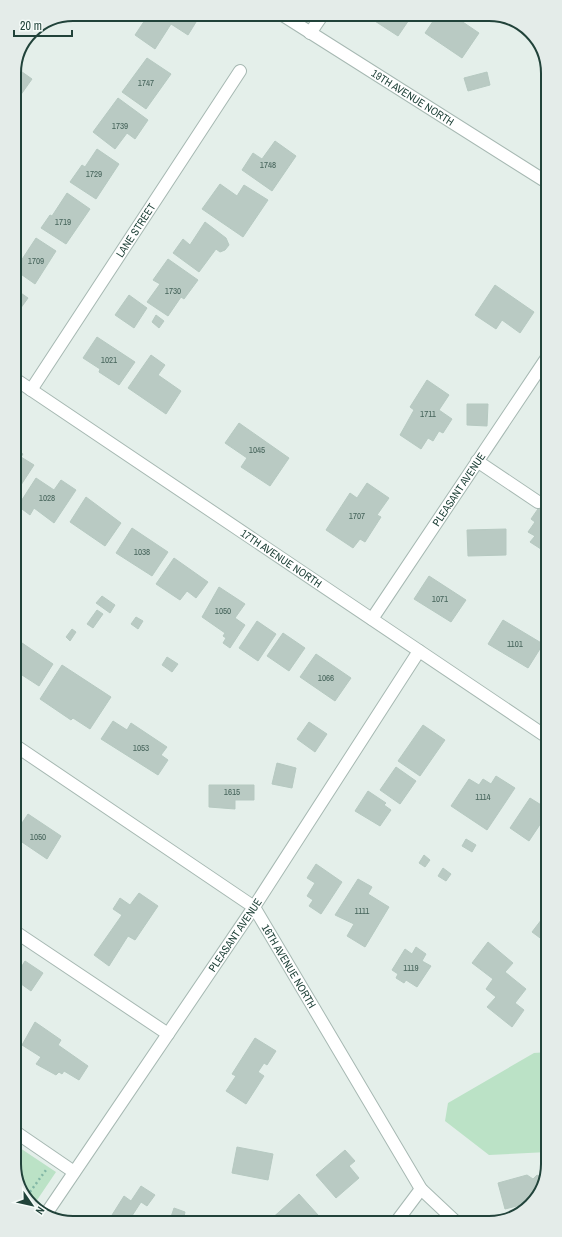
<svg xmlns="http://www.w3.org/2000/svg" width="562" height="1237" viewBox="0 0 562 1237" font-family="'Archivo Narrow',sans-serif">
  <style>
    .green { fill: #bbe2c6 }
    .building { fill: #b9cac3; stroke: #b6c9c1 }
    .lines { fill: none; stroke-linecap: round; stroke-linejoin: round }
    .minor-casing { stroke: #a6b8b2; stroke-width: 14 }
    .path { stroke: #81b6a5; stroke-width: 2.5; stroke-dasharray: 2 3; stroke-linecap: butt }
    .minor { stroke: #fff; stroke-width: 12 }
    .labels { text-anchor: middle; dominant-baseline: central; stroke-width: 4; stroke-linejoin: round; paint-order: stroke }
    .number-label { font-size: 9px; fill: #47655c }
    .street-label { font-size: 11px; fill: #21433a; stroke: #f5fbf8 }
    .rim { fill: none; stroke: #21433a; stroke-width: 2 }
  </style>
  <rect width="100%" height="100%" fill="#e4efea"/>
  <path class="green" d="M548,1052V1152L489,1155L445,1121L448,1103L534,1053Z
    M17,1146L56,1172L33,1206L17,1183Z"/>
  <path class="building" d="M149,14H201L188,35L171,24L155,49L135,35Z
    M364,14H413L398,36Z
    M438,14H451L479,33L462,58L425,33Z
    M147,58L171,74L146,109L122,92Z
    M15,67L32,79L15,103L14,69Z
    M487,72L490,85L468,91L464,78Z
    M118,98L148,120L135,139L127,133L115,149L93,132Z
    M275,141L296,156L272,191L242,170L253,153L262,159Z
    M97,149L119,164L96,199L70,182L82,165L85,167Z
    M220,184L237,196L244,185L268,200L243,237L202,209Z
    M67,193L90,209L66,244L41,228L50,215L52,216Z
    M205,222L226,238L229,245L225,250L220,252L216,249L199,272L173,253L183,239L190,245Z
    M36,238L56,251L35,284L15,270Z
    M168,259L198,280L184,299L181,297L168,316L147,302L160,284L153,280Z
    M495,285L534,312L520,333L502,320L496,329L475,315Z
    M15,289L28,298L15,316Z
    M129,295L147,308L134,328L115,315Z
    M156,315L164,321L159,328L152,322Z
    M97,337L135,362L119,385L99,372L100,369L83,358Z
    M151,355L165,365L158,375L181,391L166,414L128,388Z
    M427,380L449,395L439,410L452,419L443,433L439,431L433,441L428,438L421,449L400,435L414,410L410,407Z
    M467,404H488L487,426L467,425Z
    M239,423L289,458L270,486L241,467L247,458L225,443Z
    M15,449L23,454L21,457L34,465L19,488L15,486Z
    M36,478L54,490L61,480L76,490L54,523L34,508L30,515L18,506Z
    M367,483L389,498L377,515L381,517L365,542L360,539L353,548L326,530L350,493L357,498Z
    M86,497L121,523L105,546L70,522Z
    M540,506L546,510V548L544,551L530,542L535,536L528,532L535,522L531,519Z
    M132,528L168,552L152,576L116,553Z
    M506,529V555L468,556L467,530Z
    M174,558L208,582L196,598L187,591L180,600L156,584Z
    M429,576L466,600L451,622L414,599Z
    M219,587L245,604L235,618L245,625L230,648L223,643L226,638L223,636L225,633L202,617Z
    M102,596L115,605L110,613L96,603Z
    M97,610L103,614L93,628L87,624Z
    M136,617L143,621L138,629L131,624Z
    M503,620L543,644L528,668L488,644Z
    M257,621L276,634L258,661L239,648Z
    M72,629L76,632L70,641L66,637Z
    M283,633L305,648L289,671L267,656Z
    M22,643L53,664L39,686L22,675L16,683V653Z
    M316,654L351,678L335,701L300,677Z
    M167,657L178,664L172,672L162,665Z
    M62,665L111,697L90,729L73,718L71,720L40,699Z
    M113,721L127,730L131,723L167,747L161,755L168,760L158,775L101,739Z
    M309,722L327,734L315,752L297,739Z
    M423,725L445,740L420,776L398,761Z
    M277,763L296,768L292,788L272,784Z
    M396,767L416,781L400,804L380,790Z
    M496,776L515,788L487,830L451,806L469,779L479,785L483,779L491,784Z
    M209,785H254V800H235V809L209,807Z
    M368,791L386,803L384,805L391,810L380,826L355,811Z
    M530,798L546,808L540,817L543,820L529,841L510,828Z
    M28,814L61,836L47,859L16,838V832Z
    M466,839L476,845L472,852L462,846Z
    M424,855L430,860L425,867L419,863Z
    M316,864L342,882L321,914L309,906L313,900L307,896L315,883L307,878Z
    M443,868L451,874L446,881L438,876Z
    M358,879L372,887L368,894L389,907L365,947L347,936L354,924L335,915Z
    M139,893L158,906L135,940L128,936L109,966L94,955L122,915L113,909L120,898L130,905Z
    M545,915L547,917V943L532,932Z
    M488,942L513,963L505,972L526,989L515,1003L524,1010L512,1027L487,1007L496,997L486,989L493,979L472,963Z
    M416,947L426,954L422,961L431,966L417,987L406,980L404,983L396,978L398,974L392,970L405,949L412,954Z
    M25,961L43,973L31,991L17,981V974Z
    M35,1022L61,1040L58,1045L88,1066L79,1080L64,1071L62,1074L59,1072L56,1075L36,1064L41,1057L22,1045Z
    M255,1038L276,1051L267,1065L264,1063L258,1072L264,1076L246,1104L226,1091L236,1076L232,1074Z
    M237,1147L273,1154L268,1180L232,1173Z
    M345,1150L355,1161L349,1166L359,1178L336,1198L316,1175Z
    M527,1175L533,1179L537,1175L544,1179L538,1197L525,1207L521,1205L505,1209L498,1183Z
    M141,1186L155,1195L147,1206L141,1202L128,1222L107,1223L124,1196L131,1201Z
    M299,1194L318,1215L311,1221H269Z
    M174,1208L185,1212L183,1221L171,1217Z"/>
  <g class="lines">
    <defs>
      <g id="minor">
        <path id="s1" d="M281,14L545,181"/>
        <path d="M310,33L323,14"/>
        <path id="s2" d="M15,379L547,737"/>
        <path id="s3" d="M31,390L240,71"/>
        <path d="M477,461L538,502"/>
        <path id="s4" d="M372,619L546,359"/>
        <path id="s5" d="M16,746L254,907L421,1189L454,1220"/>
        <path d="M17,933L168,1034"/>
        <path d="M17,1133L74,1172"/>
        <path id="s6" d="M46,1214L254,907L419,651"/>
        <path d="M397,1221L421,1189"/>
      </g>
    </defs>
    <use href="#minor" class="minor-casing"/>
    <path class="path" d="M18,1184L27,1195L36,1202
      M27,1196L46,1170"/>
    <use href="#minor" class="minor"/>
  </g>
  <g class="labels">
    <g class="number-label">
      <text x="146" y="83">1747</text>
      <text x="120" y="126">1739</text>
      <text x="268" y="165">1748</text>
      <text x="94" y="174">1729</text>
      <text x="63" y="222">1719</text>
      <text x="36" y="261">1709</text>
      <text x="173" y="291">1730</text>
      <text x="109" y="360">1021</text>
      <text x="428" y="414">1711</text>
      <text x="257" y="450">1045</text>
      <text x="47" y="498">1028</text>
      <text x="357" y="516">1707</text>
      <text x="142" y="552">1038</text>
      <text x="440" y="599">1071</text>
      <text x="223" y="611">1050</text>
      <text x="515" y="644">1101</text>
      <text x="326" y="678">1066</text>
      <text x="141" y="748">1053</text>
      <text x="232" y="792">1615</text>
      <text x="483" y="797">1114</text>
      <text x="38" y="837">1050</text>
      <text x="362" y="911">1111</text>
      <text x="411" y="968">1119</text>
    </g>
    <g class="street-label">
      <text stroke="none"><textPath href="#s1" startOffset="156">19TH AVENUE NORTH</textPath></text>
      <text stroke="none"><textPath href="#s3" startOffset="191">LANE STREET</textPath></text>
      <text stroke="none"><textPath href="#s4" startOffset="156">PLEASANT AVENUE</textPath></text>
      <text stroke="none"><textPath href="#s2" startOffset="321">17TH AVENUE NORTH</textPath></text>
      <text stroke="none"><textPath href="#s6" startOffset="337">PLEASANT AVENUE</textPath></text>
      <text stroke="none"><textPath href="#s5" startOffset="356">16TH AVENUE NORTH</textPath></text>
    </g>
  </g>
  <path d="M0 0H562V1237H0ZM73 21H489A52 52 0 0 1 541 73V1164A52 52 0 0 1 489 1216H73A52 52 0 0 1 21 1164V73A52 52 0 0 1 73 21Z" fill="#e4ece9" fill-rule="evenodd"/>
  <path class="rim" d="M73 21H489A52 52 0 0 1 541 73V1164A52 52 0 0 1 489 1216H73A52 52 0 0 1 21 1164V73A52 52 0 0 1 73 21Z"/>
  <g transform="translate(32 1205) rotate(124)" stroke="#f5fbf8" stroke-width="3" paint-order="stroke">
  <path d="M0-3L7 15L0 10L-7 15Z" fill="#21433a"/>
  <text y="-6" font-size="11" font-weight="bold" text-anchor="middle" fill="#21433a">N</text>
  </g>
  <path d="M14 30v6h58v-6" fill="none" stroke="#21433a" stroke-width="2"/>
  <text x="20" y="30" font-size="12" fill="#21433a" stroke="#f5fbf8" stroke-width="3" paint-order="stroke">20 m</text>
</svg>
